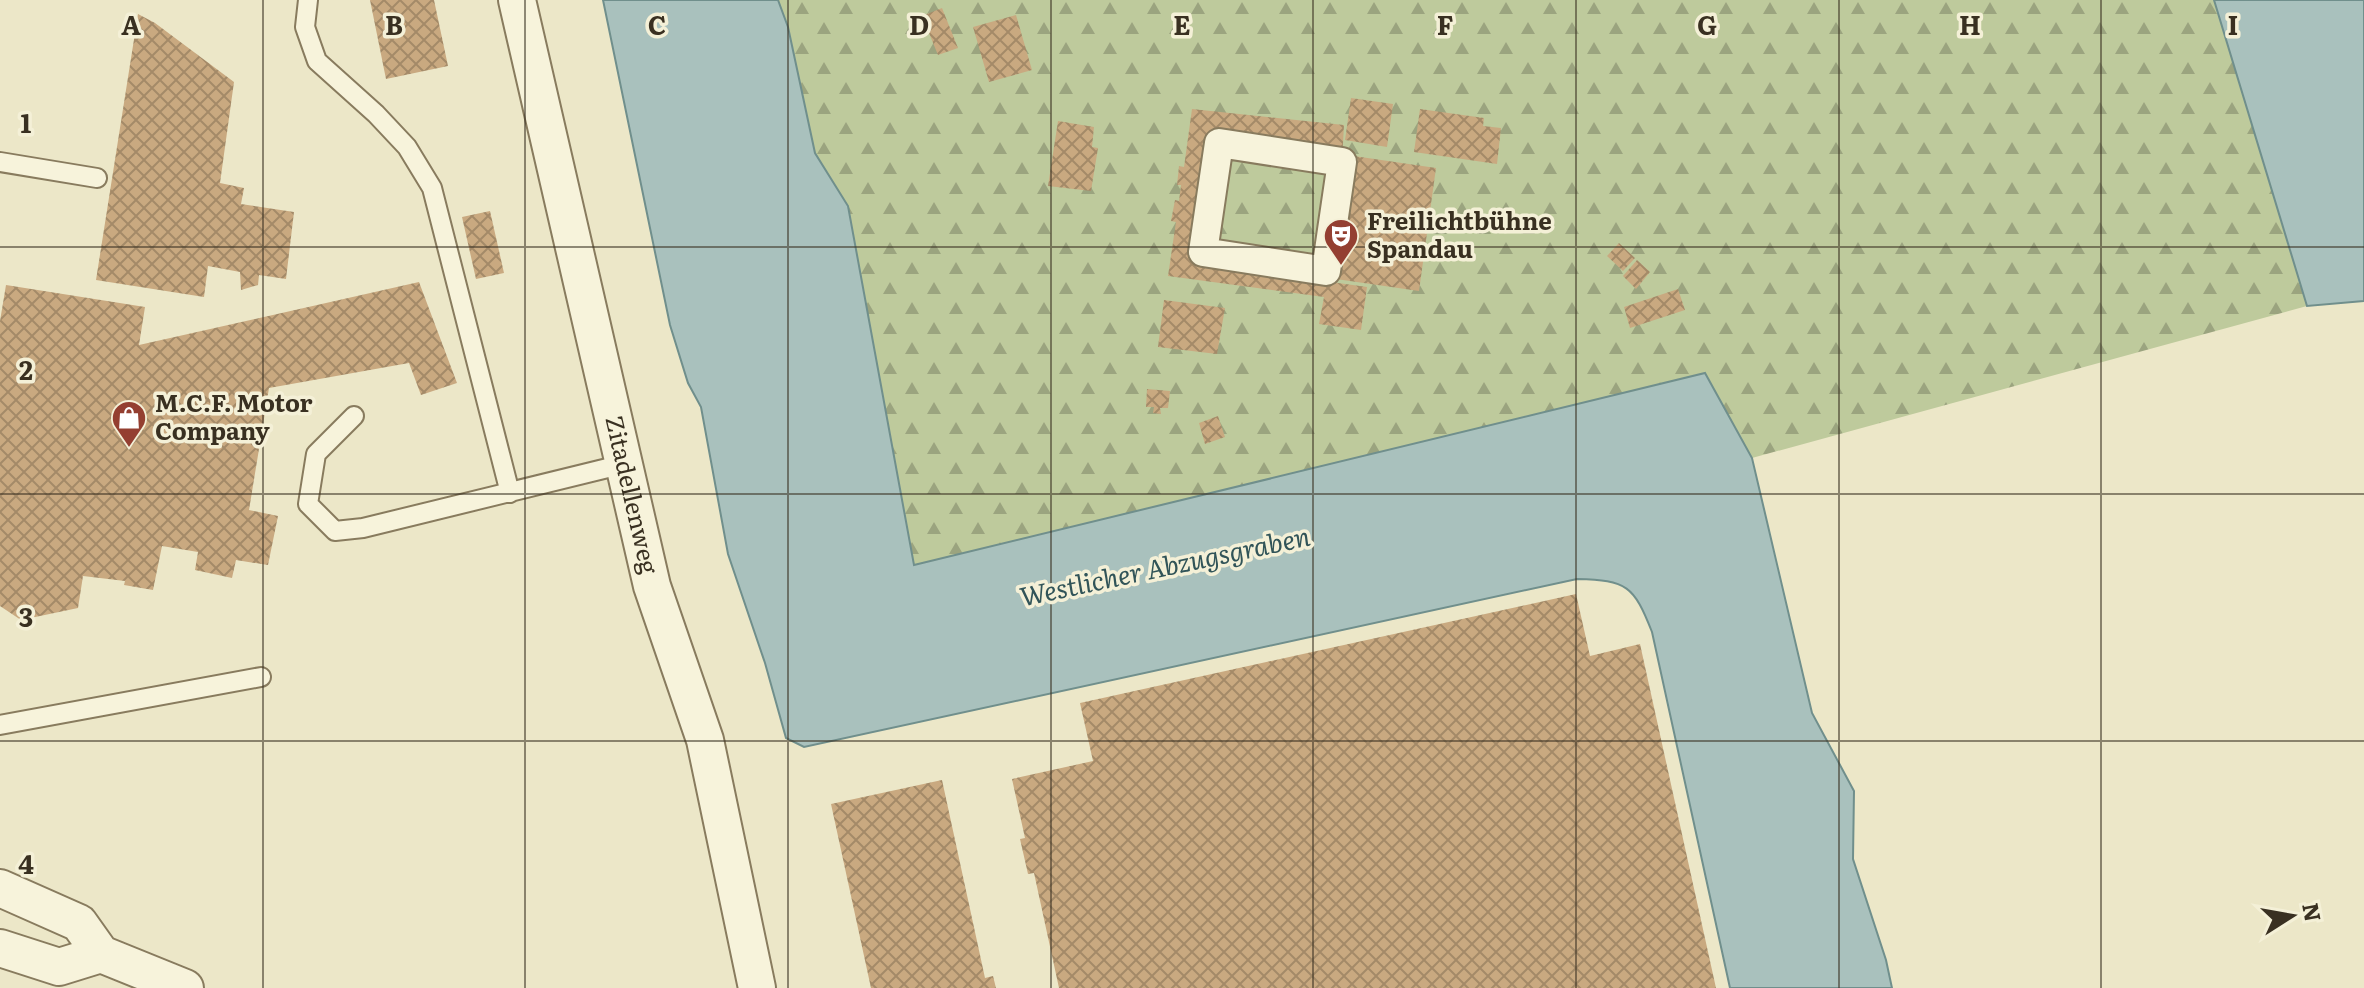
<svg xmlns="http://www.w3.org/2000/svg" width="2364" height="988" viewBox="0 0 2364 988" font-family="Literata,serif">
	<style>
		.forest { fill: url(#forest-firs) }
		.water { fill: #a9c1bd; stroke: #708f8c; stroke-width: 2 }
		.building { fill: url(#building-cross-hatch) }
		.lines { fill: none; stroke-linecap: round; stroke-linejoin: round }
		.service-casing { stroke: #887b5e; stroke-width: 22 }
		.pedestrian-casing { stroke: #887b5e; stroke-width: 32 }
		.minor-casing { stroke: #887b5e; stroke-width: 40 }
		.service { stroke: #f7f3db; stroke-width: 18 }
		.pedestrian { stroke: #f7f3db; stroke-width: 28 }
		.minor { stroke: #f7f3db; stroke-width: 36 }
		.grid { fill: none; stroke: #393021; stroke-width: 2; stroke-opacity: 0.55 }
		.labels { text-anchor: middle; stroke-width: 7; stroke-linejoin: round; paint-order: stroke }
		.poi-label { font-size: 24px; font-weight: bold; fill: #393021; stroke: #f4f0d7; text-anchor: start }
		.street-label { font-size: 24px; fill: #393021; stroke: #f4f0d7 }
		.water-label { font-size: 26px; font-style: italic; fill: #315458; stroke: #f4f0d7 }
		.grid-label { font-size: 26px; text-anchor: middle; font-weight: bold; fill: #393021; stroke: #f4f0d7; stroke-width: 7; stroke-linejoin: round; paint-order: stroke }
	</style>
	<defs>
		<pattern id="forest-firs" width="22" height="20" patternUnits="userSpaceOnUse" patternTransform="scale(2)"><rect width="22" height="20" fill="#beca9c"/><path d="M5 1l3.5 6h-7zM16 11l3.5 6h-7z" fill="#9ba47f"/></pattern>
		<pattern id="building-cross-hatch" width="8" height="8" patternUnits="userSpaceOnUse" patternTransform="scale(2)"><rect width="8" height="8" fill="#c9a980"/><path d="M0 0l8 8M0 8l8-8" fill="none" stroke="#a48a68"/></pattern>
	</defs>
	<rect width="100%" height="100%" fill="#ece7c8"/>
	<path class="forest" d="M778 0H2214L2307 306 1752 458 1705 374 914 566 848 206 815 153 788 27Z"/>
	<path class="water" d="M603 0H778L788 27 815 153 848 206 914 565 1705 373 1752 458 1812 713 1854 791 1853 859 1886 960 1892 988H1730L1652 632C1634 586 1627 580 1577 579L804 747 786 738 765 663 728 554 701 407 688 383 670 325Z
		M2214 0H2364V301L2307 306Z"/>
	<path class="building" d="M370 0H434L448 66 386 79Z
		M942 8 958 48 938 55 922 16Z
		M138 14 155 23 234 82 220 183 244 188 241 204 294 212 286 279 259 275 258 285 241 290 240 272 208 266 204 297 96 280Z
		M1016 15 1032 70 989 82 973 27Z
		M1351 98 1393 104 1387 147 1345 140Z
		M1192 109 1344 125 1342 162 1219 143 1203 252 1324 281 1367 287 1361 330 1319 324 1324 297 1168 276 1176 222 1171 221 1175 200 1179 201 1181 185H1177L1179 166 1184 167Z
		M1420 109 1484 118 1483 126 1501 128 1497 164 1414 152Z
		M1058 121 1094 127 1092 147 1098 148 1091 191 1048 186Z
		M1347 155 1436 168 1419 291 1329 278Z
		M490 211 504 273 476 279 462 217Z
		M1619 243 1635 258 1623 271 1607 256Z
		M1637 260 1650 272 1636 289 1623 276Z
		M419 282 457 383 421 395 409 363 269 388 249 510 278 516 268 565 236 560 232 578 195 570 198 552 162 546 153 590 124 585 125 581 83 576 78 608 21 620 0 606V321L6 285 145 307 139 345Z
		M1678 289 1685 310 1630 328 1624 307Z
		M1164 300 1225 308 1217 354 1158 347Z
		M1147 389 1170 391 1168 408H1160L1161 414 1153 413 1154 407H1146Z
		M1218 416 1225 437 1205 444 1199 423Z
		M1576 594 1590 656 1640 644 1716 988H1059L1034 873 1028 874 1020 839 1025 838 1012 779 1093 761 1080 703Z
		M942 780 985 978 993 976 996 988H871L831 804Z"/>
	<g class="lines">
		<defs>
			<path id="service" d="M308 0 305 27 317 61 376 114 407 147 432 188 510 493
				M0 162 97 178
				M354 416 316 454 308 504 335 531 363 528 624 464
				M0 725 261 677"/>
			<path id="pedestrian" d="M1219 143 1342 162 1326 271 1203 252Z"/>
			<g id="minor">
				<path id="s1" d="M517 0 652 586 705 740 757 988"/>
				<path d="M0 888 79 923 101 954 185 988"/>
				<path d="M0 948 59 967 101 954"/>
			</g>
		</defs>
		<use href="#service" class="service-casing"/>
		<use href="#pedestrian" class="pedestrian-casing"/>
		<use href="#minor" class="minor-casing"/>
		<use href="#service" class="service"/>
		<use href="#pedestrian" class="pedestrian"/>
		<use href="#minor" class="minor"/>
	</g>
	<path class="grid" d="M263 0V988M525 0V988M788 0V988M1051 0V988M1313 0V988M1576 0V988M1839 0V988M2101 0V988M0 247H2364M0 494H2364M0 741H2364"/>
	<defs>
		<symbol id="theatre-pin" viewBox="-11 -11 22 30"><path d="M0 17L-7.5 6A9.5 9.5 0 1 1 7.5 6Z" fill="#943f31" stroke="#f4f0d7"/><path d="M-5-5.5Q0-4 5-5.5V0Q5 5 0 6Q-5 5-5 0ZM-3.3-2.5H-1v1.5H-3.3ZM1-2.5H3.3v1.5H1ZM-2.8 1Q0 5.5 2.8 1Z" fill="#fff"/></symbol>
		<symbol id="shop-pin" viewBox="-11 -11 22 30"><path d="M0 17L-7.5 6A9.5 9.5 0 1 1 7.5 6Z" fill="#943f31" stroke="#f4f0d7"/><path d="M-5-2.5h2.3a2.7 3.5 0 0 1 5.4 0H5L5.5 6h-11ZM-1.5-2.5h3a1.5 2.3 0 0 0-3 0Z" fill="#fff"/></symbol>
	</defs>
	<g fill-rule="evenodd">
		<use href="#theatre-pin" x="1321" y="216" width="40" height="54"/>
		<use href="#shop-pin" x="109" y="398" width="40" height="54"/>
	</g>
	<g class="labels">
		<g class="poi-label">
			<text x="1367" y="230">Freilichtbühne<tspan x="1367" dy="28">Spandau</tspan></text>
			<text x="155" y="412">M.C.F. Motor<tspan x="155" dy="28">Company</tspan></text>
		</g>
		<g class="street-label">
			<text dy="8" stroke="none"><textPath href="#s1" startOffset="508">Zitadellenweg</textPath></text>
		</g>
		<g class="water-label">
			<text transform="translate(1165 567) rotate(-12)" y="9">Westlicher Abzugsgraben</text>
		</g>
	</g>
	<g class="grid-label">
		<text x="131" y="35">A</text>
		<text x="394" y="35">B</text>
		<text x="657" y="35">C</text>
		<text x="919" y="35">D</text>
		<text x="1182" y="35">E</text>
		<text x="1445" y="35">F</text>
		<text x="1707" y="35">G</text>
		<text x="1970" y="35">H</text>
		<text x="2233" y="35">I</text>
		<text x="26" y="133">1</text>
		<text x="26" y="380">2</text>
		<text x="26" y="627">3</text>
		<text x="26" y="874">4</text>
	</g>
	<g transform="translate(2292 916) rotate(79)" stroke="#f4f0d7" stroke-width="6" paint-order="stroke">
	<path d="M0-6L14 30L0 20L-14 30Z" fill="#393021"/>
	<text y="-12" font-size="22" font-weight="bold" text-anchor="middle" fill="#393021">N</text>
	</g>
</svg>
